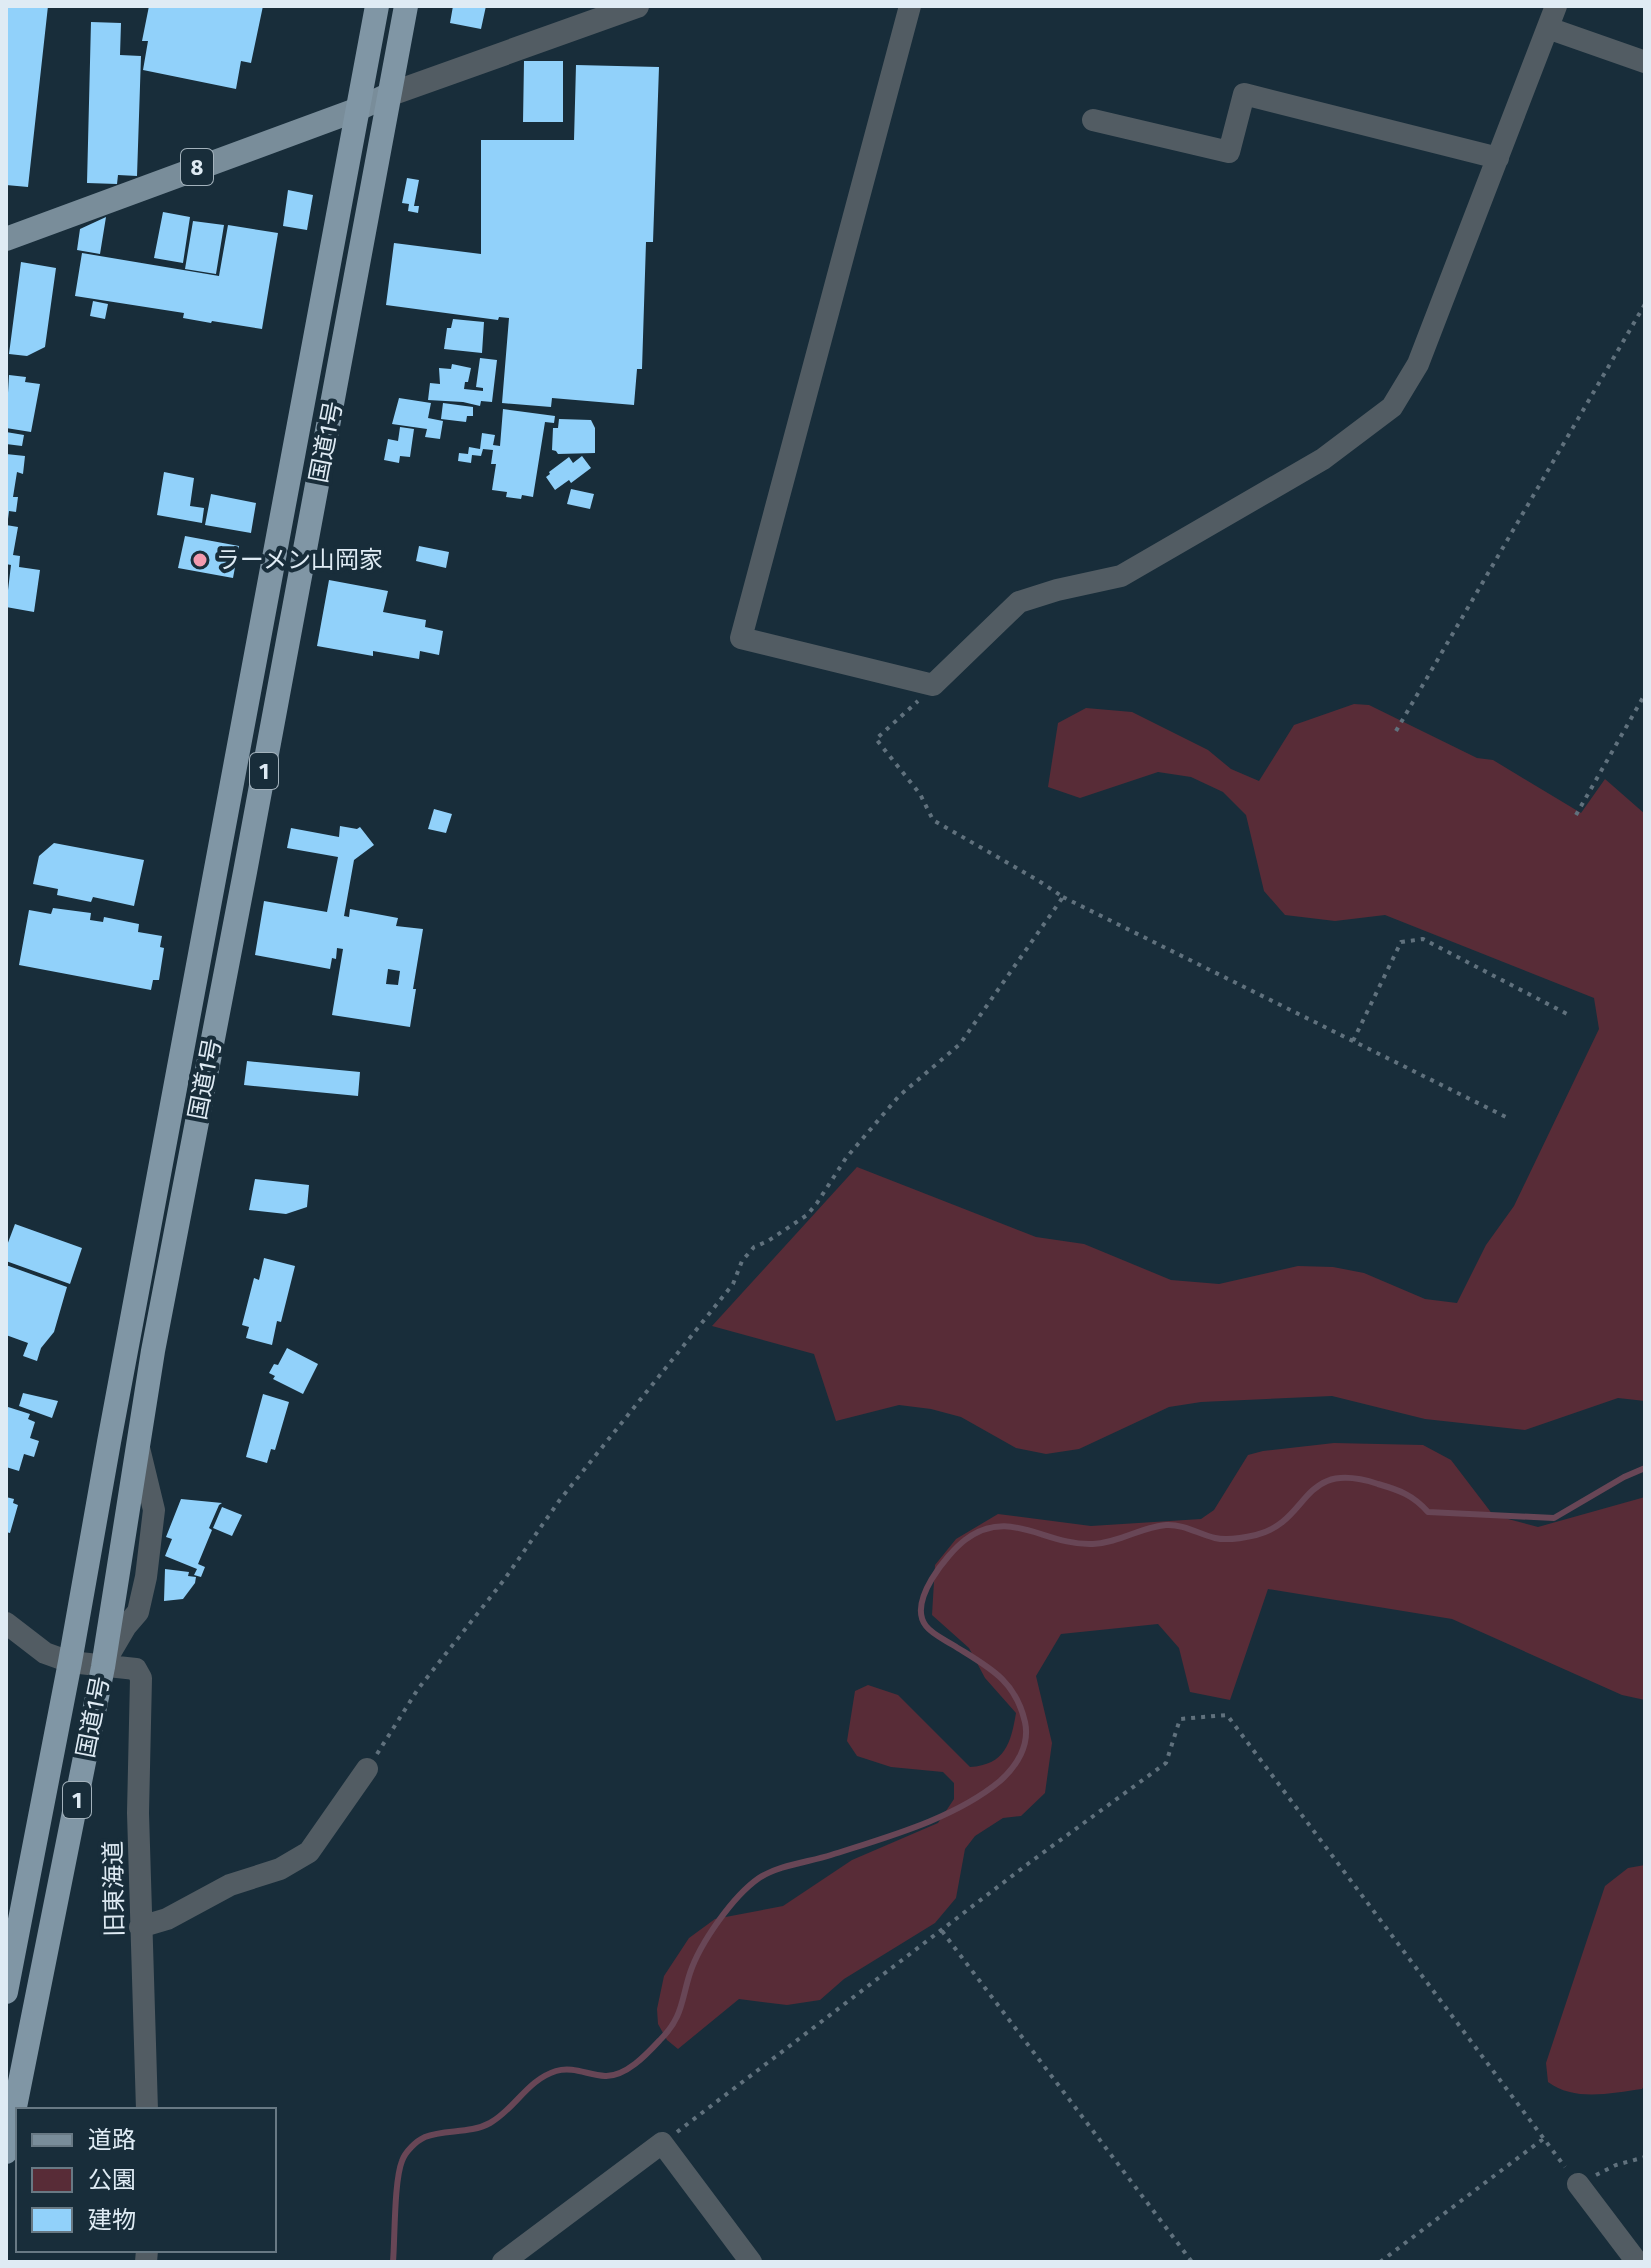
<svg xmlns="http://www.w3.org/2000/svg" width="1651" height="2268" viewBox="0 0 1651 2268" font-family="'Fira Sans','Noto Sans JP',sans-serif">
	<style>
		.green { fill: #582c37 }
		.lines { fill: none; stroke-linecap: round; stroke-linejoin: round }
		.stream { stroke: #684656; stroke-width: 6 }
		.building { fill: #91d1fa; fill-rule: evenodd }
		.path { stroke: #60717d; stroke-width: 4; stroke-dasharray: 4 6; stroke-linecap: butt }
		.minor { stroke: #525c63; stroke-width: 22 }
		.tertiary { stroke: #525c63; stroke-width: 24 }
		.primary { stroke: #798d9a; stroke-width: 24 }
		.trunk { stroke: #8096a5; stroke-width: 24 }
		.poi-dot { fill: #f29aaf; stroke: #182d3a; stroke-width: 3 }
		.labels { text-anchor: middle; stroke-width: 8; stroke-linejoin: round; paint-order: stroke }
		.shield { fill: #182d3a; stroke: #a3b2bc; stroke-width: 2 }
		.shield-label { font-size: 22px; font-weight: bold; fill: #dfebf4 }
		.street-label { font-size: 24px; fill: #dfebf4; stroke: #182d3a }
		.poi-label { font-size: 24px; fill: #dfebf4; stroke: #182d3a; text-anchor: start }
	</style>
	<rect width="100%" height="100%" fill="#182d3a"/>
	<path class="green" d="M1354 704 1369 705 1477 758 1493 760 1581 813 1605 779 1645 814V1401L1618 1398 1525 1430 1425 1419 1332 1396 1201 1402 1169 1407 1079 1449 1046 1454 1016 1448 961 1417 931 1409 899 1405 836 1421 814 1354 712 1326 857 1167 1036 1237 1084 1244 1171 1280 1219 1284 1298 1266 1333 1267 1364 1273 1425 1299 1457 1303 1486 1245 1514 1206 1599 1029 1594 998 1385 915 1335 921 1285 915 1264 891 1246 815 1223 792 1191 777 1158 772 1080 798 1048 787 1058 723 1086 708 1132 712 1208 750 1231 769 1259 781 1294 725Z
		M1334 1443 1423 1445 1451 1460 1493 1515 1538 1527 1645 1497V1700L1622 1695 1452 1619 1268 1589 1230 1700 1190 1692 1179 1648 1158 1624 1061 1634 1036 1676 1052 1743 1045 1793 1021 1816 1003 1818 975 1836 965 1849 956 1898 935 1923 844 1979 820 2000 787 2005 739 1999 678 2049 667 2040 658 2024 657 2009 664 1976 689 1938 715 1919 783 1906 852 1860 938 1823 954 1799V1783L943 1772 891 1767 857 1756 847 1741 855 1691 868 1685 898 1695 970 1767C1005 1765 1011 1743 1016 1713L985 1678 969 1648 932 1615 935 1565 956 1539 998 1514 1091 1526 1201 1519 1214 1510 1248 1455 1263 1451Z
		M1645 1865V2084L1642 2089C1611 2093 1575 2102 1548 2082L1546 2063 1605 1886 1628 1868Z"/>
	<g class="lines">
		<path class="stream" d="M393 2262C395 2237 394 2181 402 2161 405 2152 416 2141 425 2137 445 2129 470 2134 490 2123 515 2109 527 2080 556 2071 573 2066 588 2075 605 2076 626 2077 647 2054 660 2040 683 2017 681 2001 690 1973 700 1943 733 1896 759 1878 779 1865 809 1862 831 1855 887 1837 954 1819 1000 1781 1017 1766 1030 1745 1025 1722 1015 1679 988 1667 953 1645 945 1640 932 1634 926 1626 907 1602 947 1554 965 1540 1010 1506 1044 1546 1093 1544 1119 1543 1141 1527 1166 1525 1184 1524 1198 1534 1215 1538 1228 1541 1243 1538 1256 1535 1312 1521 1299 1458 1378 1484 1399 1490 1413 1495 1428 1512L1554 1518 1624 1477 1645 1468"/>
	</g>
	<path class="building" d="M6 6H48L28 187 6 185Z
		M149 6H263L251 63 241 61 236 89 143 70 148 41H142Z
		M453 6H486L481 29 450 23Z
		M91 22 121 23 120 55 141 56 137 176 118 175 117 184 87 183Z
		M524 61H563V122H523Z
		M576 65 659 67 653 242H646L642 369H637L634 405 552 398 551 407 502 403 509 318 499 317 498 320 386 305 394 243 481 254V140H574Z
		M407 178 419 180 414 206H419L418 213 408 211 409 204 402 203Z
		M288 190 313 195 307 230 283 226Z
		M163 212 190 217 183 263 154 258Z
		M106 217 100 254 77 250 80 229Z
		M193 221 224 225 216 274 185 269Z
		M228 225 278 233 262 329 212 321 211 323 183 318 184 313 75 296 82 253 219 276Z
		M21 262 56 268 45 347 27 356 9 354Z
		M93 301 108 304 105 319 90 316Z
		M453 319 484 322 482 353 444 349 447 328H451Z
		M480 358 497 360 492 402 481 401 480 406 463 402 428 400 430 383 440 384 439 368 451 369 452 364 471 368 468 382H465L464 389 483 391V388L476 387Z
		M9 375 26 377 25 382 40 384 31 432 6 428Z
		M399 398 431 403 428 418 443 421 440 439 425 437 427 429 392 424Z
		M443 403 473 407V416H467L466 422 441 419Z
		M503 409 555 416 554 423 545 422 533 497 522 495 521 499 506 497 507 492 492 490 496 464H491L493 450 483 449 481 456 472 455 471 463 458 461 459 453 468 454 469 447 480 449 482 433 495 435 493 445 500 446Z
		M559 419 591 420 595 428V453L558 454 556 451 552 450 553 428H558Z
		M400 427 414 429 410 457 400 456 399 463 384 460 388 439 398 441Z
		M6 432 24 435 22 446 6 444Z
		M6 454 25 456 23 474 17 472 13 497H18L16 512 9 511 8 519Z
		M582 456 591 468 571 483 569 480 555 490 546 477 550 474 549 472 569 457 573 463Z
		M164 472 194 478 190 506 204 508 202 523 157 515Z
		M571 489 594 494 590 509 567 504Z
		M211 494 256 503 251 533 205 525Z
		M6 525 18 527 13 555 20 556 19 567 40 570 34 612 6 607 11 565 6 564Z
		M185 536 239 546 233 578 178 568Z
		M419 546 449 552 446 568 416 561Z
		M329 580 388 591 383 612 426 620 425 627 443 631 439 655 420 651 419 659 373 651V656L317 646Z
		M434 809 452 814 446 833 428 829Z
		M340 826 357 829 360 827 374 845 354 860 344 916 349 917 350 909 398 918 396 926 423 929 413 989H416L410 1027 332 1015 343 949 337 948 336 959 332 958 330 969 255 955 264 901 327 912 338 857 287 848 291 828 339 837ZM388 969 400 971 398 985 386 984Z
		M54 843 144 860 134 906 93 897 91 902 57 895 58 889 33 884 39 856Z
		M53 908 91 913 90 920 103 922 104 917 139 924 138 932 162 936 160 947 164 948 159 980H153L151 990 19 965 29 910 51 914Z
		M247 1061 360 1072 358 1096 244 1085Z
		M255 1179 309 1185 307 1207 286 1214 249 1210Z
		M15 1224 82 1248 70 1284 6 1261V1248Z
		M264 1258 295 1266 281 1322 277 1321 272 1345 246 1338 249 1327 242 1325 254 1278 259 1280Z
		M6 1265 67 1287 54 1332 41 1348 37 1361 23 1356 28 1343 6 1335Z
		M287 1348 318 1364 303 1394 273 1379 275 1376 269 1373 274 1364 278 1365Z
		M23 1393 58 1401 52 1418 19 1406Z
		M263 1394 289 1402 275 1450 271 1449 267 1463 246 1457Z
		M8 1407 30 1414 28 1419 35 1422 30 1438 39 1441 34 1457 24 1454 19 1471 6 1467Z
		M6 1497 14 1499 13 1503 18 1505 10 1533 6 1532Z
		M181 1499 222 1503 219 1505 209 1528 212 1530 198 1564 205 1567 201 1577 194 1575 197 1569 165 1556 172 1539 166 1537Z
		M222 1507 242 1515 232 1536 213 1528Z
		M165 1569 189 1572 188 1576 196 1577 195 1583 183 1599 164 1601Z"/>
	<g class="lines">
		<path class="path" d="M1396 731 1645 304
			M1576 815 1645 694
			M1063 897 1510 1119
			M1353 1041 1401 942 1423 939 1569 1015
			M377 1754 418 1689 504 1580 559 1501 733 1284 742 1261 754 1247 768 1241 807 1215 817 1203 846 1158 899 1096 960 1044 1063 897 1039 881 933 820 920 794 876 739 918 701
			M942 1931 1192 2262
			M677 2132 1029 1863 1166 1763 1180 1719 1227 1715 1565 2167
			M1596 2175 1616 2165 1645 2157
			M1380 2262 1543 2139"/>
		<path class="minor" d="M910 6 741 638 933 685 1019 602 1057 590 1121 576 1323 459 1392 407 1418 364 1556 6
			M1548 28 1645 62
			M1093 120 1229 152 1244 94 1498 158
			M6 1623 45 1653 70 1662 136 1669 141 1678 138 1813 147 2110
			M106 1660 126 1626 138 1612 146 1577 154 1510 139 1448
			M140 1927 167 1919 230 1885 280 1869 309 1852 367 1769
			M1578 2184 1637 2262
			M146 2262 147 2250
			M503 2262 662 2143 751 2262"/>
		<path class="tertiary" d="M388 95 637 6"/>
		<path class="primary" d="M6 239 356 110 388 95"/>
		<path class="trunk" d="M6 1992 70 1662 109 1442 377 6
			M6 2152 103 1667 153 1351 245 872 406 6"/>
	</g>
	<circle class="poi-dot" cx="200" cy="560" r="8"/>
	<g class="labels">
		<g class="shield">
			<rect x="181" y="149" width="32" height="36" rx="6"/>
			<rect x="250" y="753" width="28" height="36" rx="6"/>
			<rect x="63" y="1782" width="28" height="36" rx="6"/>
		</g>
		<g class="shield-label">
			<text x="197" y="175">8</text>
			<text x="264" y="779">1</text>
			<text x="77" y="1808">1</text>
		</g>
		<g class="street-label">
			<text transform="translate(326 442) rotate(-79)" y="8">国道1号</text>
			<text transform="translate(205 1079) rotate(-79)" y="8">国道1号</text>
			<text transform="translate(93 1717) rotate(-79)" y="8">国道1号</text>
			<text transform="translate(114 1889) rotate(-91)" y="8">旧東海道</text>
		</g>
		<g class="poi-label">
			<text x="216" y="568">ラーメン山岡家</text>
		</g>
	</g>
	<rect width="1651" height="2268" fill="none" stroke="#dfebf4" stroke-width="16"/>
	<rect x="16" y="2108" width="260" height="144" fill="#182d3a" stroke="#687984" stroke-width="2"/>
	<rect x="32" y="2134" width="40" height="12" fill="#798d9a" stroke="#687984" stroke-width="2"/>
	<text x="88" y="2148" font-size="24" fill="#dfebf4">道路</text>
	<rect x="32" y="2168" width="40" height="24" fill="#582c37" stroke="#687984" stroke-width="2"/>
	<text x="88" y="2188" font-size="24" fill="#dfebf4">公園</text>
	<rect x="32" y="2208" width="40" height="24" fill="#91d1fa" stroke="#687984" stroke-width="2"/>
	<text x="88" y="2228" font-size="24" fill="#dfebf4">建物</text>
</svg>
